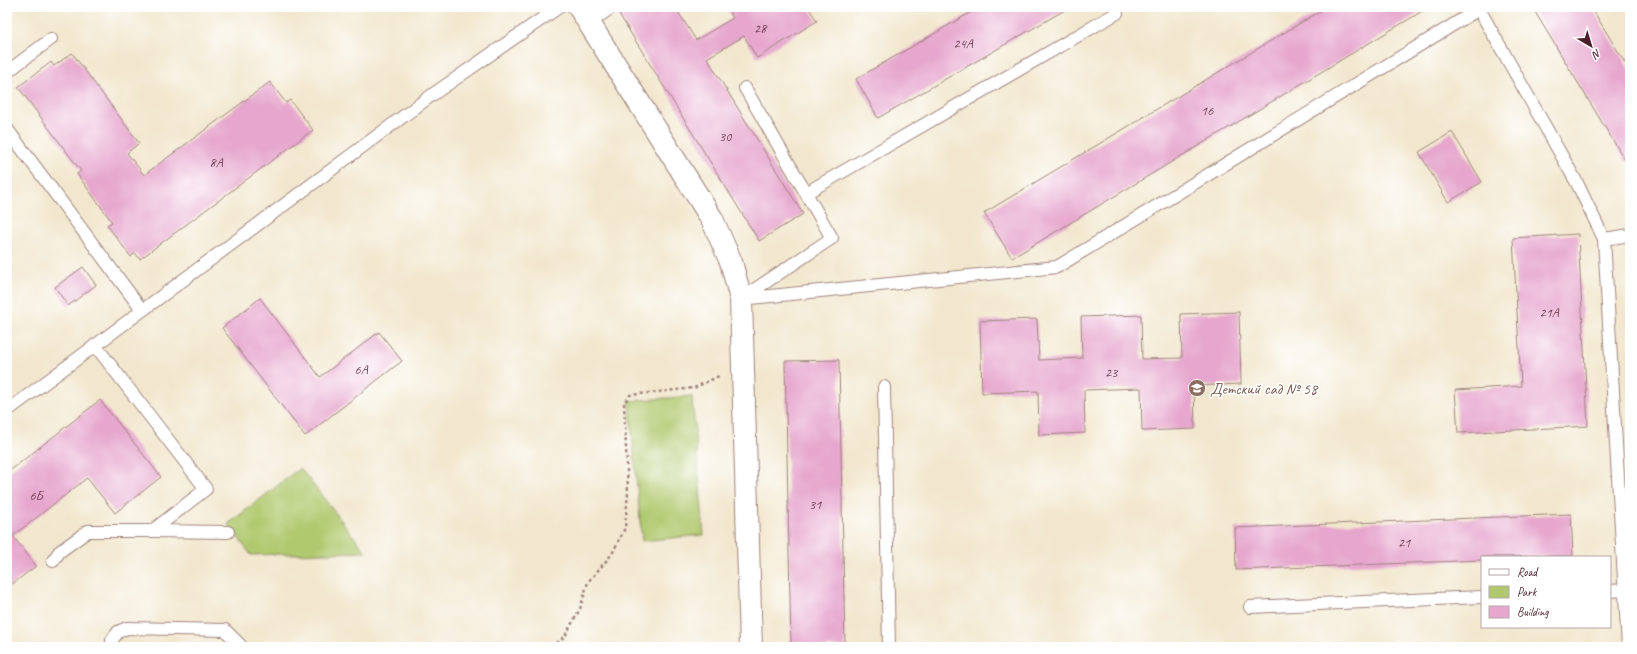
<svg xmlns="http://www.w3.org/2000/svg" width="1637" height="654" viewBox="0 0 1637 654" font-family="Caveat,sans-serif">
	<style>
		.green { fill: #b0c96e; stroke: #7d744c }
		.building { fill: #e6a6cd }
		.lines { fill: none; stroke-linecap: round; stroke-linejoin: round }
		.lane-casing { stroke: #9e837c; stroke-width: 14 }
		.street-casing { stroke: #9e837c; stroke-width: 24 }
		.path { stroke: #9e837c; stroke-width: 2.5; stroke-dasharray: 3 3; stroke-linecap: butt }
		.lane { stroke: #fff; stroke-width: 12 }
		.street { stroke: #fff; stroke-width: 22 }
		.labels { text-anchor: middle; stroke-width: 3; stroke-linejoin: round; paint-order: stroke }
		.number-label { font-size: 14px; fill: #714154 }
		.education-label { font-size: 16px; fill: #785e54; stroke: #fff; text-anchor: start }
	</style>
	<rect width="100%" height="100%" fill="#fff"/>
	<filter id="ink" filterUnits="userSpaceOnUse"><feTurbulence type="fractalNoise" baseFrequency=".025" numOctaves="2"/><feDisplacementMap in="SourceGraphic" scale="8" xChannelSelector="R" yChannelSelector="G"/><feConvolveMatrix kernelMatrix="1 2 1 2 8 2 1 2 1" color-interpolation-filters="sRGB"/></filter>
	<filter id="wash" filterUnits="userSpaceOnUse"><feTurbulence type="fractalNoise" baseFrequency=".012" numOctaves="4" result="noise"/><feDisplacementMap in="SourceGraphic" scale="16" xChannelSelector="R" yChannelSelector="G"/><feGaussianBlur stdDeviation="0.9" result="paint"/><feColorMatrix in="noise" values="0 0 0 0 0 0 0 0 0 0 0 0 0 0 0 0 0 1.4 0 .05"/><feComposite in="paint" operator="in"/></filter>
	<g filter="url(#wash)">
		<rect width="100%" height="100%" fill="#f2e7ce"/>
		<path class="green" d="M692 396 704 535 642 541 629 401Z
			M300 468 366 552 251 555 228 524Z"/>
		<g id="blocks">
			<path class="building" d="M629 7H675L696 40 733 18 726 7H808L817 21 757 58 744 36 707 58 803 214 759 241 619 14Z
				M980 7H1070L878 118 856 79Z
				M1327 7H1429L1012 258 984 213Z
				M1532 7H1591L1630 71V160L1626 162Z
				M72 53 139 143 127 153 144 175 270 82 286 103 290 100 313 130 140 259 135 253 131 257 107 225 112 222 77 174 81 171 18 87 51 62 54 66Z
				M1452 132 1482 182 1448 202 1419 152Z
				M1578 234 1588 426 1458 433 1455 390 1521 386 1513 238Z
				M83 267 96 285 68 306 55 287Z
				M260 298 320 377 379 332 402 361 305 436 222 328Z
				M1239 312 1241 384 1194 386 1195 429 1142 431 1141 388 1084 390 1085 433 1039 435 1038 391 982 393 980 321 1037 319 1039 360 1082 358 1081 317 1141 315 1142 359 1182 358 1181 314Z
				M839 360 845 647H791L785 361Z
				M100 400 161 477 115 513 87 478 13 536 36 566 7 588V473Z
				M1571 514 1573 556 1482 557V560L1236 570 1235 528Z"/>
		</g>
	</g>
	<g filter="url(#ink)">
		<use href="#blocks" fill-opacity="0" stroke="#9e837c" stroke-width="1"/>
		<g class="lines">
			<defs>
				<path id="lane" d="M589 23 612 7
					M7 72 51 39
					M7 129 142 310
					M806 193 1117 13
					M1604 239 1628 647
					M742 298 832 238 745 88
					M741 299 1057 267 1479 9 1577 183 1604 239 1630 235
					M884 387 889 647
					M7 411 432 95 559 7
					M152 531 228 532
					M53 561 59 552 88 531H152L206 489 95 345
					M1610 591 1624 590
					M1250 607 1482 597
					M112 647V640L118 632 127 628 225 630 242 647"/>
				<path id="street" d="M579 7 712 219 731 262 741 299 751 647"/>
			</defs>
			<use href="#lane" class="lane-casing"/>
			<use href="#street" class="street-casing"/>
			<path class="path" d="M552 647 565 636 580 609 588 582 612 554 625 528 628 492 624 403 630 395 694 388 719 376"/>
			<use href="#lane" class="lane"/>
			<use href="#street" class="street"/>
		</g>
	</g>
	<defs>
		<symbol id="school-disc" viewBox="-11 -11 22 22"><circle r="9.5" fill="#8d6e63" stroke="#fff"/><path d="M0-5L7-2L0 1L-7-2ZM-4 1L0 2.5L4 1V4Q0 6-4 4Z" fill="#fff"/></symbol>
	</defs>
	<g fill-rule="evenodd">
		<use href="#school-disc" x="1187" y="378" width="20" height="20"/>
	</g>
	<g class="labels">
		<g class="number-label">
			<text x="760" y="33">28</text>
			<text x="963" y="48">24А</text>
			<text x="1207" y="115">16</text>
			<text x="725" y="141">30</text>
			<text x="216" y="167">8А</text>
			<text x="1549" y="317">21А</text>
			<text x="361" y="374">6А</text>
			<text x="1111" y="377">23</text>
			<text x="36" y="500">6Б</text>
			<text x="815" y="509">31</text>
			<text x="1404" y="547">21</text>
		</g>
		<g class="education-label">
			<text x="1210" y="394">Детский сад № 58</text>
		</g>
	</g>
	<rect width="1637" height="654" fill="none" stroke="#fff" stroke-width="24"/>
	<rect x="1481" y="556" width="130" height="72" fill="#ffffff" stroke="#b7a5aa"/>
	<rect x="1489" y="569" width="20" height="6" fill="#ffffff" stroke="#b7a5aa"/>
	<text x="1517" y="576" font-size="12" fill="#4a1f2b">Road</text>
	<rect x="1489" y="586" width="20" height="12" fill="#b0c96e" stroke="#b7a5aa"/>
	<text x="1517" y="596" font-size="12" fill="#4a1f2b">Park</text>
	<rect x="1489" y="606" width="20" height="12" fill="#e6a6cd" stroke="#b7a5aa"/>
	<text x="1517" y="616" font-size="12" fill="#4a1f2b">Building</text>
	<g transform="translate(1591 46) rotate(142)" stroke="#ffffff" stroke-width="3" paint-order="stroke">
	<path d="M0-3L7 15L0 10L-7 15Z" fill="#4a1f2b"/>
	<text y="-6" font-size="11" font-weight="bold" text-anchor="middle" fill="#4a1f2b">N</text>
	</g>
</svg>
